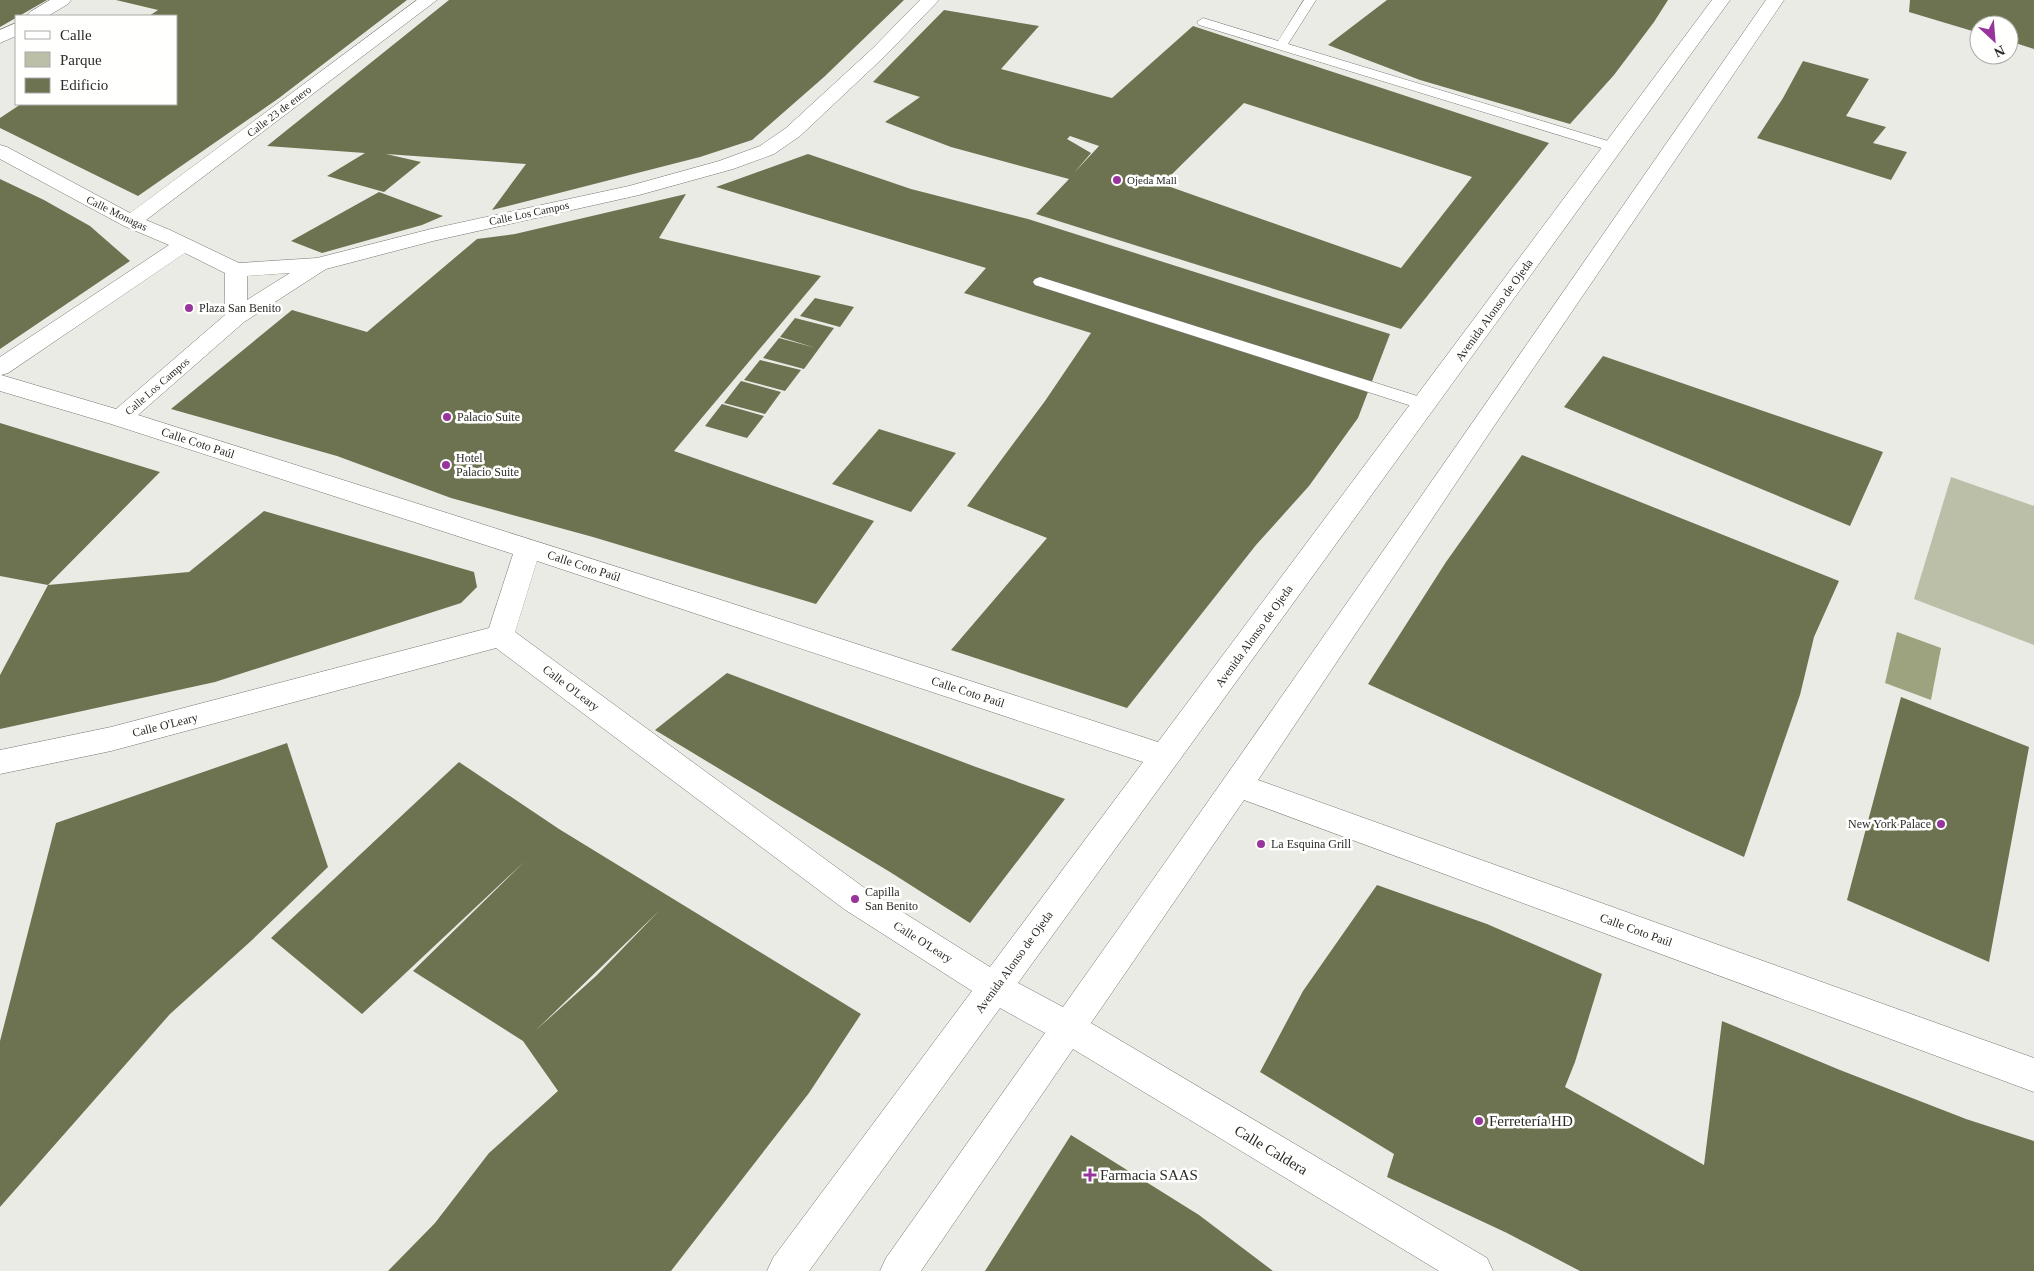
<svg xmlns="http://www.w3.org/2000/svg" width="2034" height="1271" viewBox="0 0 2034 1271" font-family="Georgia,serif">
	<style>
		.green { fill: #bbbfa8 }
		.water { fill: #9ca37e }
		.building { fill: #6d7350; fill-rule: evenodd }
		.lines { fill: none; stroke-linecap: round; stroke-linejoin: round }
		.service-casing { stroke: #757671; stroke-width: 1 }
		.minor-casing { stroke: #757671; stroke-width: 1 }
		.service { fill: #fff; fill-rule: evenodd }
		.minor { fill: #fff; fill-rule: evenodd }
		.poi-dot { fill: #97359c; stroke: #fffffe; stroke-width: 2 }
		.labels { text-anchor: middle; stroke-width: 5; stroke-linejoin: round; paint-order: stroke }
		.far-street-label { font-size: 11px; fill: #2a2a28; stroke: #fffffe }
		.far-poi-label { font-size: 11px; fill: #2a2a28; stroke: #fffffe; text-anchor: start }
		.poi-label { font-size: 12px; fill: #2a2a28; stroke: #fffffe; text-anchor: start }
		.street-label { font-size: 12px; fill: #2a2a28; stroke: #fffffe }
		.near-poi-label { font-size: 15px; fill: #2a2a28; stroke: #fffffe; text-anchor: start }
		.near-street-label { font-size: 15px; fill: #2a2a28; stroke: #fffffe }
	</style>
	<rect width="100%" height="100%" fill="#eaebe5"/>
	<path class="green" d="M1951 477 2034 506V645L1914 599Z"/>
	<path class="water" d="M1897 632 1941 648 1931 700 1885 683Z"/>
	<path class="building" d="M0 0H47L0 27Z
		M116 0H407L279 98 138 196 0 128V118L21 104H176V16H149L158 10Z
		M449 0H904L824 77 752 140 700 157 492 210 526 164 386 154 421 162 384 192 327 176 365 153 267 146Z
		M1387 0H1668L1654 22 1614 75 1570 124 1420 80 1328 45Z
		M1910 0H2034V49L2009 41V25H1979V33L1909 12Z
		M944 10 1039 26 1001 69 1112 98 1193 26 1549 143 1401 329 1036 214 1069 179 951 147 885 122 920 97 873 82ZM1244 103 1472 177 1401 268 1162 184ZM1070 136 1099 146 1074 173 1091 153 1067 139Z
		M1803 61 1869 79 1846 116 1886 127 1873 143 1907 152 1891 180 1757 138 1783 98Z
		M808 154 911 189 1028 219 1390 334 1358 418 1309 486 1256 545 1127 708 951 650 1047 538 967 506 1045 401 1091 333 964 293 986 268 716 187Z
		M0 179 44 200 90 226 130 261 0 349Z
		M379 192 443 216 422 225 322 253 291 241Z
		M686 194 659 238 821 276 674 451 874 521 816 604 593 537 451 498 337 456 171 409 292 310 367 332 477 239 515 234Z
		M815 298 854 307 840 327 800 316Z
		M795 318 834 328 804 369 763 358 779 338 816 348 780 337Z
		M1603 356 1883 452 1850 526 1564 407Z
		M760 360 801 370 785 391 744 380Z
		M741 381 781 392 765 414 724 403Z
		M722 404 764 416 747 438 705 426Z
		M0 423 160 472 48 585 189 572 264 511 474 572 477 587 461 603 215 682 0 729V675L48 585 0 576Z
		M879 429 956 453 911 512 832 484Z
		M1522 455 1839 581 1814 637 1800 695 1744 857 1368 684 1446 562Z
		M727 673 976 767 1065 799 970 923 890 872 655 730Z
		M1901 697 2029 747 1989 962 1847 900Z
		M287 743 328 867 251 941 170 1014 0 1207V1041L56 823Z
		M459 762 559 829 861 1014 809 1093 671 1271H388L435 1223 489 1153 558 1091 523 1041 413 971 525 861 362 1014 271 938ZM659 911 596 976 535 1031Z
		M1377 885 1487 924 1602 974 1575 1062 1565 1087 1704 1165 1722 1021 1840 1070 1966 1119 2034 1141V1271H1580L1507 1233 1387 1177 1394 1154 1260 1072 1303 991Z
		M1071 1135 1199 1215 1273 1271H985Z"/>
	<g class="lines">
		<defs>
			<path id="service" d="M1304 0H1316L1288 44 1618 144 1620 147 1618 150H1608L1199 25 1197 22 1203 18 1278 41Z
				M1040 277 1430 400 1432 404 1430 408 1424 409 1418 408 1035 285 1033 282 1035 279Z"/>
			<path id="minor" d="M50 0H71L68 4 48 16H27L30 12Z
				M417 0H437L146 220 170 230 239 263 317 258 431 229 629 186 719 161 760 146 786 128 873 48 920 0H939L885 56 800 136 774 154 733 169 639 195 433 241 326 269 244 322 138 415 718 599 1158 742 1712 0H1730L1018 983 1063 1007C1300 673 1532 336 1766 0H1784L1492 429 1258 780 2034 1058V1092L1244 800 1091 1023 1487 1258 1493 1271H1439L1073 1049 921 1271H880L886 1258 1045 1033 1000 1008 809 1271H767L773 1258 972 991 844 909 496 648 111 751 0 774V750L111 727 489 628 513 554 111 424 0 391V357L169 245 124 226 0 159V145L7 147 130 213ZM185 253 225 273V315L116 409 1 375 8 373ZM290 273 247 300V276ZM537 561 1143 762 990 967 866 889 515 632Z
				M16 23V36L0 43V30Z"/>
		</defs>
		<use href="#service" class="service-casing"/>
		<use href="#minor" class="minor-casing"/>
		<use href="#service" class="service"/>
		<use href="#minor" class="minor"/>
	</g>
	<g class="poi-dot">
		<circle cx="1117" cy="180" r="5"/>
		<circle cx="189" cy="308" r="5"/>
		<circle cx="447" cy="417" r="5"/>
		<circle cx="446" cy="465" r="5"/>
		<circle cx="1941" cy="824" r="5"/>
		<circle cx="1261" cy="844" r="5"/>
		<circle cx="855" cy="899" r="5"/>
		<circle cx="1479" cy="1121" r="5"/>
		<path d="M1087.5 1167.5h5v5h5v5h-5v5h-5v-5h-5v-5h5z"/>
	</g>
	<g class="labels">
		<g class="far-street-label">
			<text transform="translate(279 111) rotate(-37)" y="4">Calle 23 de enero</text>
			<text transform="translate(117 213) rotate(26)" y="4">Calle Monagas</text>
			<text transform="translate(529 213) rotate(-12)" y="4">Calle Los Campos</text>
			<text transform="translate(157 386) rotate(-41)" y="4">Calle Los Campos</text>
		</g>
		<g class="far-poi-label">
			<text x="1127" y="184">Ojeda Mall</text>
		</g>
		<g class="poi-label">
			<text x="199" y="312">Plaza San Benito</text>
			<text x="457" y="421">Palacio Suite</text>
			<text x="456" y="462">Hotel<tspan x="456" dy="14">Palacio Suite</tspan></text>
			<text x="1931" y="828" text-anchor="end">New York Palace</text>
			<text x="1271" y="848">La Esquina Grill</text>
			<text x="865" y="896">Capilla<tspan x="865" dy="14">San Benito</tspan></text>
		</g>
		<g class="street-label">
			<text transform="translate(1494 310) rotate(-54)" y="4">Avenida Alonso de Ojeda</text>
			<text transform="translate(198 443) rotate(18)" y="4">Calle Coto Paúl</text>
			<text transform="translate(584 566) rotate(18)" y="4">Calle Coto Paúl</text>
			<text transform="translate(1254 636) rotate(-54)" y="4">Avenida Alonso de Ojeda</text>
			<text transform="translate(571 688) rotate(37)" y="4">Calle O'Leary</text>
			<text transform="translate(968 692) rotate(18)" y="4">Calle Coto Paúl</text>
			<text transform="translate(165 725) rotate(-14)" y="4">Calle O'Leary</text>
			<text transform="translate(1636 930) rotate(20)" y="4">Calle Coto Paúl</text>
			<text transform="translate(923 942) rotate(32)" y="4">Calle O'Leary</text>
			<text transform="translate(1014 962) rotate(-54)" y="4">Avenida Alonso de Ojeda</text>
		</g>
		<g class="near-poi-label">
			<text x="1489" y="1126">Ferretería HD</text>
			<text x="1100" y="1180">Farmacia SAAS</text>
		</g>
		<g class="near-street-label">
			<text transform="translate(1271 1150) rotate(31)" y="5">Calle Caldera</text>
		</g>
	</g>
	<rect x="15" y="15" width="162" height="90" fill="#fffffe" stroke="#aaaaa8"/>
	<rect x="25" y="31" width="25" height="8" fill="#ffffff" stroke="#aaaaa8"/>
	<text x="60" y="40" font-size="15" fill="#2a2a28">Calle</text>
	<rect x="25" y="52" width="25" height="15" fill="#bbbfa8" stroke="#aaaaa8"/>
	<text x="60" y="65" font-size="15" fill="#2a2a28">Parque</text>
	<rect x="25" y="78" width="25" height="15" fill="#6d7350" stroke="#aaaaa8"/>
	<text x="60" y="90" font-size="15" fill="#2a2a28">Edificio</text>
	<g transform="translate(1994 40) rotate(154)"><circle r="24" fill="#fffffe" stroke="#aaaaa8"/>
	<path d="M0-4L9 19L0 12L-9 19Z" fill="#97359c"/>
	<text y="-8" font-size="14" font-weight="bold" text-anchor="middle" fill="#2a2a28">N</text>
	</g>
</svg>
